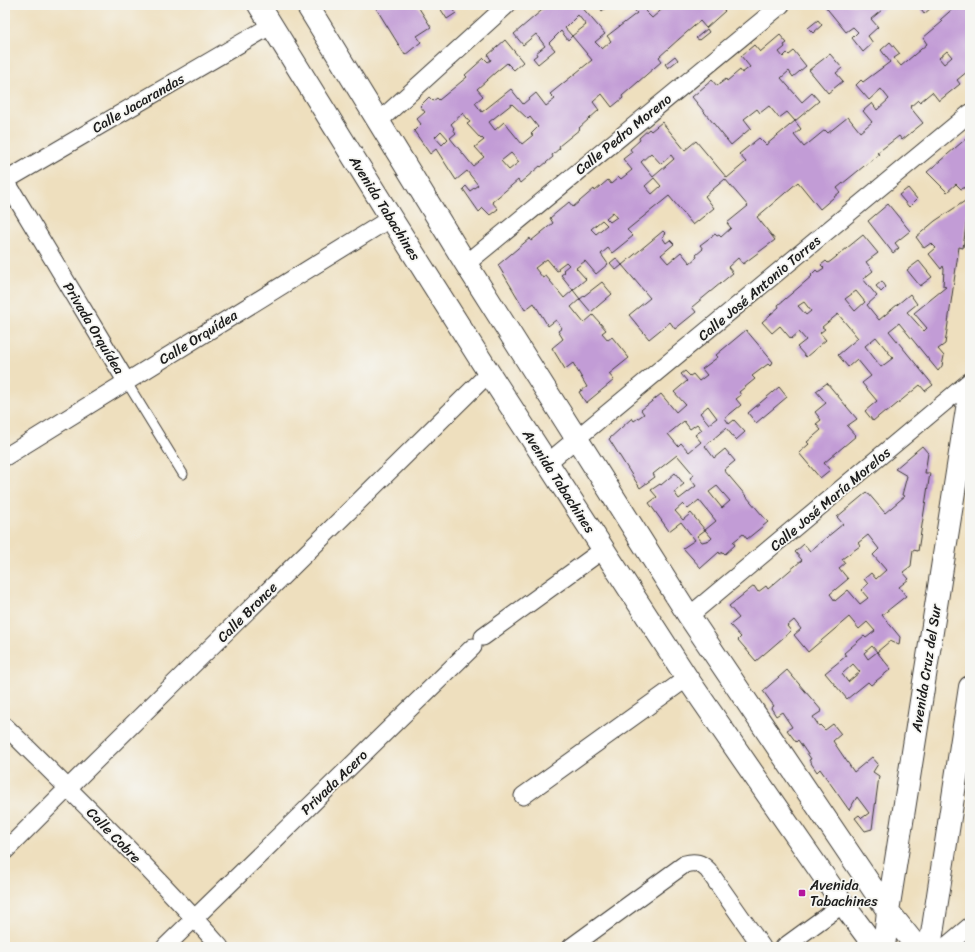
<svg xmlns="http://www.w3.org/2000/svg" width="975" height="952" viewBox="0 0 975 952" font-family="Sriracha,sans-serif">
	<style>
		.building { fill: #c29cd6; fill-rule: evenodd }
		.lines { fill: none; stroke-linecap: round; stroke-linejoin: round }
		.lane-casing { stroke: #3c3934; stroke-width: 11 }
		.street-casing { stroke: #3c3934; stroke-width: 19 }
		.secondary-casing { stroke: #3c3934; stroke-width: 24 }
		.lane { stroke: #fff; stroke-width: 9 }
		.street { stroke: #fff; stroke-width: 17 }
		.secondary { stroke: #fff; stroke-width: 22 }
		.poi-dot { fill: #b5179e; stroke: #f6f6f2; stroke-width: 1.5 }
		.labels { text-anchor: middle; stroke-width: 3.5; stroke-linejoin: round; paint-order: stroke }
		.street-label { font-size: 14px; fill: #1c1c1c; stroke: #f6f6f2 }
		.poi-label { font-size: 14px; fill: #1c1c1c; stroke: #f6f6f2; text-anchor: start }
	</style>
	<rect width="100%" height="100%" fill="#f6f6f2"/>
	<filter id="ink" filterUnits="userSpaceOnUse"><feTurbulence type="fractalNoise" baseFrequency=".025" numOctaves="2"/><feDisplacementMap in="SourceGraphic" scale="8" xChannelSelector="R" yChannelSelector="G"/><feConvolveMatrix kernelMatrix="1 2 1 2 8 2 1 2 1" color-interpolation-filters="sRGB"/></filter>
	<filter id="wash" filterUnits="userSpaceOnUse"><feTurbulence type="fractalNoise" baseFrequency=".012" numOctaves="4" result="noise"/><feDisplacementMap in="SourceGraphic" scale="16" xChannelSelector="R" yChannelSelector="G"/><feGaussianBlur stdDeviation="0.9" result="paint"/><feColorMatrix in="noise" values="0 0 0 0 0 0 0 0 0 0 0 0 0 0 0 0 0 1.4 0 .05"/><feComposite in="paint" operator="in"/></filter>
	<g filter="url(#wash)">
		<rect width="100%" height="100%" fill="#eedfbe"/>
		<g id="blocks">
			<path class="building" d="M374 5H417L431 27 417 36 421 42 405 55Z
				M438 5H450L456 13 447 19Z
				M548 5H580L605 34 595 42 602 49 611 41 607 36 637 13 630 5H651L652 6 645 11 652 18 667 5H720L725 11 706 28 700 21 679 39 659 57 662 61 622 96 623 98 612 107 602 94 593 102 599 110 579 128 580 129 559 146 560 148 552 155 553 157 541 167 540 166 520 183 518 180 492 202 498 209 490 215 483 208 479 212 463 189 466 186 470 191 478 185 467 171 456 180 436 149 430 154 414 131 421 124 417 119 425 112 420 106 429 97 433 101 437 98 439 100 467 77 465 75 484 58 488 62 491 60 488 55 505 40 523 62 514 70 507 63 496 72 477 89 483 96 475 103 482 112 511 89 523 104 536 93 546 106 555 99 550 94 592 60 572 36 586 25 578 15 565 28 572 36 568 40 561 31 549 43 555 50 538 64 533 58 537 55 536 53 545 46 536 34 523 45 514 34ZM512 104 528 119 530 117 538 127 531 134 533 135 522 144 504 122 495 130 489 122ZM463 113 470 122 467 124 481 139 482 138 484 140 475 147 484 157 473 166 450 138 456 133 453 129 454 128 451 124ZM441 131 448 139 442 145 435 137ZM511 153 519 162 509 170 501 161Z
				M598 5H609L602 11Z
				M824 5H888L871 19 878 27 868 36 873 43 863 52 852 38 858 32 853 27 846 32Z
				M923 5H928L931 8 924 14 920 8Z
				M957 5H966L968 8 970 7V74L968 71 957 80 960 84 939 101 932 92 920 102 918 100 910 107 923 123 902 140 899 136 877 153 879 154 837 188 840 192 820 209 798 182 757 217 775 240 743 264 738 258 728 267 733 273 692 307 696 312 675 329 670 322 649 339 629 315 650 298 622 265 616 270 610 263 616 258 622 265 663 231 666 234 662 237 666 243 670 240 674 244 661 255 668 263 681 252 690 263 697 257 696 255 703 249 700 245 715 234 717 236 719 235 721 237 731 228 727 223 748 206 725 179 705 196 714 208 693 225 669 196 627 230 633 236 612 253 608 248 601 254 608 264 596 274 585 261 576 268 586 279 573 290 561 275 565 272 563 270 569 265 566 262 558 268 559 270 557 271 547 259 535 268 543 278 546 276 564 298 573 290 580 299 571 307 584 323 593 315 606 330 602 333 608 340 612 337 629 358 609 374 614 380 586 403 579 392 587 387 573 363 565 369 552 348 563 339 558 331 562 328 556 320 548 326 534 303 525 310 498 265 530 238 531 241 553 223 550 218 569 202 573 207 594 189 595 191 608 180 611 184 619 177 621 179 632 170 623 159 632 152 630 149 640 140 639 138 649 129 651 131 662 122 685 150 696 141 727 178 746 162 739 154 759 138 766 145 795 121 801 129 794 135 804 147 825 130 828 133 848 117 860 132 872 122 863 111 872 103 877 110 889 99 881 89 869 100 856 85 861 80 863 82 890 62 881 50 890 42 900 54 894 58 901 66 927 44 923 38 942 22 940 20ZM947 51 952 57 944 64 939 58ZM651 153 661 164 671 155 674 159 653 177 641 162ZM654 178 661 186 652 194 645 186ZM613 212 617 217 610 222 606 218ZM602 220 607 225 596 234 591 229Z
				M818 20 822 25 813 33 808 28Z
				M707 29 709 32 699 40 696 38Z
				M780 35 787 43 784 45 785 47 779 52 783 57 787 53 789 55 794 51 806 66 793 77 789 71 781 78 802 102 812 93 819 101 795 121 787 112 779 118 769 106 760 113 757 109 744 119 751 128 731 145 692 97 712 80 717 86 726 79 727 81 740 70 742 73 750 67 741 56 754 45 760 52Z
				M830 54 842 68 836 73 843 81 828 93 809 70Z
				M675 56 678 60 668 68 665 64Z
				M968 137 970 138V177L969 186 961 189 956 184 947 192 927 172Z
				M908 188 917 199 909 207 899 195Z
				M965 201 969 202 963 248 959 247 945 344 938 349 944 356 942 366 938 371 899 323 889 331 933 385 925 391 920 385 886 413 885 411 873 421 865 411 877 401 862 383 871 376 857 359 848 367 838 355 858 338 838 314 822 327 825 329 820 333 826 340 806 357 797 347 806 340 799 332 791 339 780 326 772 333 762 322 779 307 778 305 812 276 811 275 816 270 818 272 824 268 821 265 826 261 828 263 831 261 863 235 878 253 866 262 873 271 863 279 877 296 867 305 879 320 910 294 917 304 907 312 924 331 927 328 914 313 946 287 943 286 944 269 943 266 941 269 929 254 936 248 931 243 924 248 916 237 935 221ZM856 291 865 302 855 311 845 299ZM804 302 811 311 806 315 798 306ZM876 337 893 358 881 367 865 346Z
				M888 204 910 231 895 243 899 248 893 253 868 221Z
				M919 261 932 277 920 286 907 270Z
				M882 281 886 287 881 292 876 286Z
				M602 282 612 294 591 312 580 299Z
				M746 330 773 362 770 366 768 364 752 376 755 379 739 392 741 395 736 399 741 405 725 418 729 424 734 420 745 432 736 440 726 428 705 446 714 458 725 449 735 461 724 470 768 522 747 539 743 534 733 542 735 545 725 554 723 552 720 554 719 552 701 568 683 548 695 540 681 522 669 531 649 503 657 497 651 490 660 484 661 485 675 473 684 484 674 492 679 499 696 486 690 478 694 475 677 455 653 474 655 477 640 488 609 439 632 418 634 421 644 414 641 410 661 394 676 412 685 404 674 392 687 381 681 374 685 371 690 376 693 374 699 381 707 375 702 369 718 357 716 355ZM708 406 717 418 709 424 700 413ZM684 421 690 429 697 424 702 430 695 435 701 442 689 452 681 443 678 446 668 434ZM717 486 730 501 722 508 709 492ZM699 500 716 521 705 530 712 538 710 540 702 542 697 536 705 530 691 513 683 520 675 511 683 504 688 509Z
				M827 383 857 419 847 426 856 436 824 463 830 470 820 478 799 453 809 444 807 442 821 430 816 424 821 420 815 412 826 403 816 391Z
				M779 387 787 397 756 423 748 413Z
				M922 446 928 453 925 473H930L918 551 913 550 911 566 903 572 909 579 899 587 906 596 882 615 900 637 899 645 890 641 877 652 872 646 864 653 868 659 877 652 891 669 871 685 868 682 847 699 825 673 846 656 844 653 864 636 866 638 875 631 867 622 859 629 849 617 808 652 794 635 801 629 794 620 787 626 791 631 756 661 738 640 741 637 730 625 739 618 729 606 754 586 758 592 766 586 768 589 802 560 795 552 804 544 810 551 843 524 837 517 867 492 885 513 905 496 902 495 907 476 895 469ZM868 535 879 549 873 555 886 570 876 579 871 573 864 579 868 584 861 590 868 598 860 604 848 590 835 601 830 594 848 579 839 568 845 563 842 559 860 546 858 543ZM853 664 860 672 848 682 842 674Z
				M787 670 822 711 813 717 819 726 820 725 825 730 833 724 841 734 833 741 854 772 872 757 878 764 873 772 879 776 872 829 865 831 855 818 859 815 862 818 869 813 857 797 849 810 820 769 817 772 809 760 811 759 798 740 796 742 787 730 792 727 782 712 776 716 771 708 774 706 763 691Z"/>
		</g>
	</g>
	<g filter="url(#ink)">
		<use href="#blocks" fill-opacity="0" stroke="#3c3934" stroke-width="1"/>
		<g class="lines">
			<defs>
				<path id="lane" d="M126 381 183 474"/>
				<path id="street" d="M379 121 507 5
					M5 181 272 25
					M6 181 126 381
					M466 264 781 5
					M5 457 391 218
					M547 463 970 113
					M689 616 970 381
					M483 637 604 549
					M5 726C78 798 152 870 220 947
					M523 796 687 678
					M5 851 68 788 489 373
					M165 947 473 647
					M571 947 685 864C695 861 701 863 708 870L762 947
					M784 947 843 904
					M945 947 970 926"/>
				<path id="secondary" d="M259 5 391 218 489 373 687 678 843 904 875 947
					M307 5 466 264 689 616 888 911 917 947
					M884 947 888 911 970 390
					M930 947 970 687"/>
			</defs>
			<use href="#lane" class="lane-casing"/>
			<use href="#street" class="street-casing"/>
			<use href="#secondary" class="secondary-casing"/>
			<use href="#lane" class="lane"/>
			<use href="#street" class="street"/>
			<use href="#secondary" class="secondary"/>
		</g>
	</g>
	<rect class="poi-dot" x="798" y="889" width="8" height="8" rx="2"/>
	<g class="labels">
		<g class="street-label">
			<text transform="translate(138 103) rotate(-30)" y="5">Calle Jacarandas</text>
			<text transform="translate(623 134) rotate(-39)" y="5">Calle Pedro Moreno</text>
			<text transform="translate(385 208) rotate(58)" y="5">Avenida Tabachines</text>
			<text transform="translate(759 288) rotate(-40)" y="5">Calle José Antonio Torres</text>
			<text transform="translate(94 328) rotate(59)" y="5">Privada Orquídea</text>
			<text transform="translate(198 337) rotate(-32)" y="5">Calle Orquídea</text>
			<text transform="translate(559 481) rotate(57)" y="5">Avenida Tabachines</text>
			<text transform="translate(830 499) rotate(-40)" y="5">Calle José María Morelos</text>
			<text transform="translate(247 612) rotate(-45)" y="5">Calle Bronce</text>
			<text transform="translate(926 668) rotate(-81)" y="5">Avenida Cruz del Sur</text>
			<text transform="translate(334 782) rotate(-44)" y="5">Privada Acero</text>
			<text transform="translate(114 835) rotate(46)" y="5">Calle Cobre</text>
		</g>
		<g class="poi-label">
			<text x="810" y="890">Avenida<tspan x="810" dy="16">Tabachines</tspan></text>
		</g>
	</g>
	<rect width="975" height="952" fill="none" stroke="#f6f6f2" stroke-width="20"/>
</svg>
